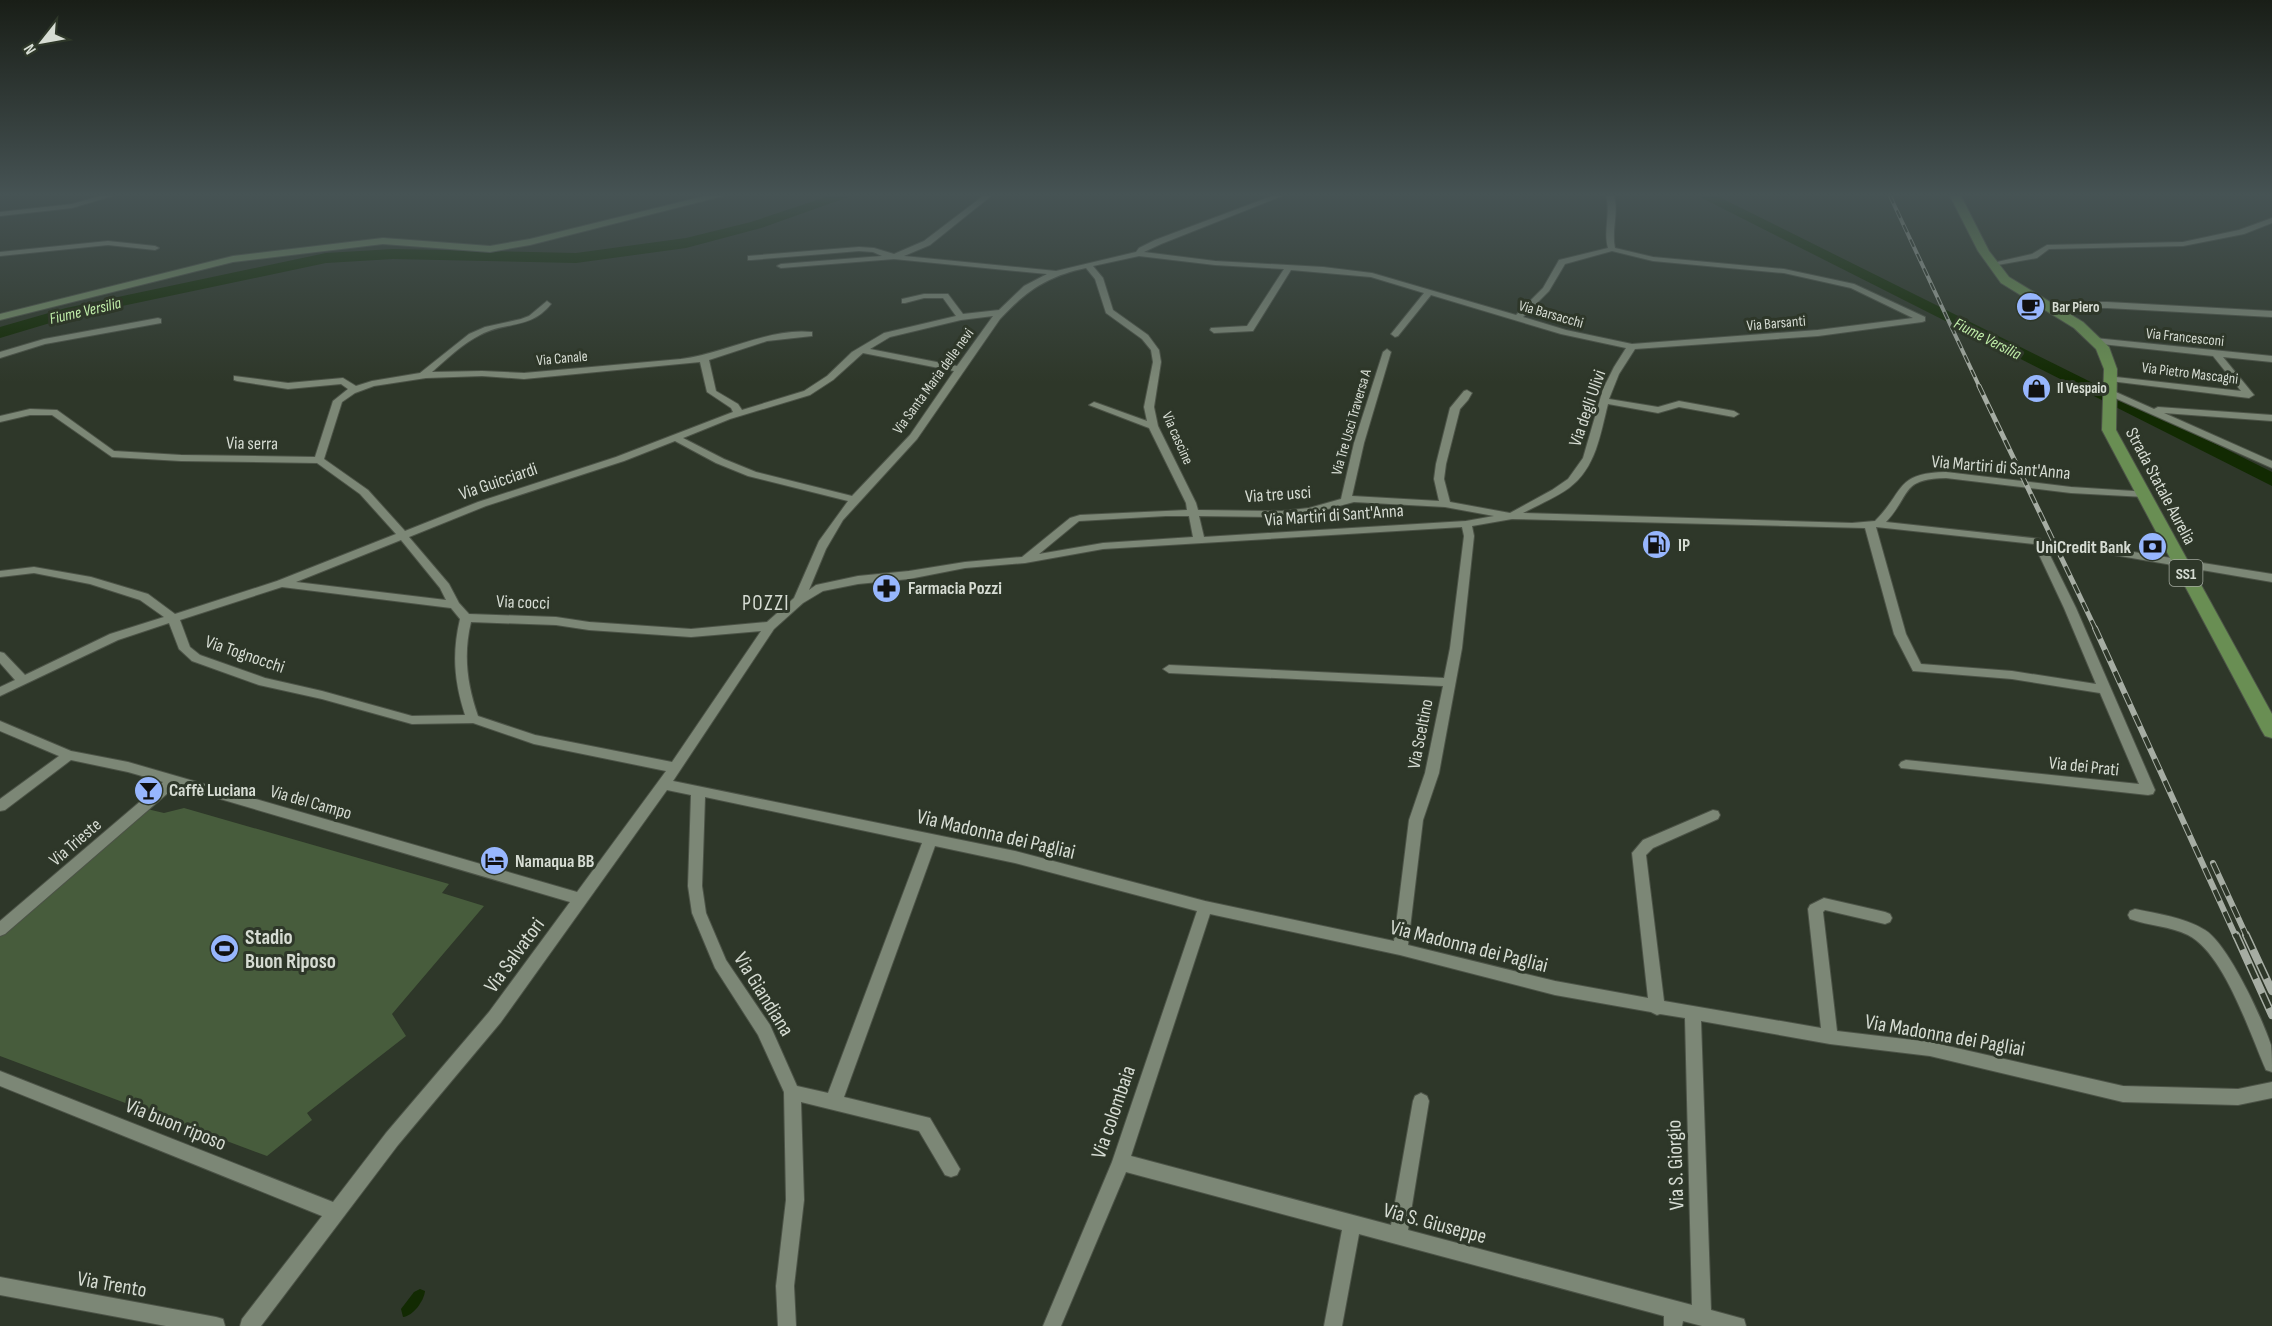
<svg xmlns="http://www.w3.org/2000/svg" width="2272" height="1326" viewBox="0 0 2272 1326" font-family="'Sofia Sans Condensed',sans-serif">
	<style>
		.green { fill: #475c3c }
		.water { fill: #122a02 }
		.lines { fill: none; stroke-linecap: round; stroke-linejoin: round }
		.river { fill: #122a02; fill-rule: evenodd }
		.minor-casing { stroke: #4c5347; stroke-width: 2 }
		.secondary-casing { stroke: #4c5347; stroke-width: 2 }
		.primary-casing { stroke: #4c5347; stroke-width: 2 }
		.minor { fill: #7c8776; fill-rule: evenodd }
		.secondary { fill: #728a64; fill-rule: evenodd }
		.primary { fill: #698e53; fill-rule: evenodd }
		.rail-far3-casing { stroke: #a6ada3; stroke-width: 4 }
		.rail-far2-casing { stroke: #a6ada3; stroke-width: 5 }
		.rail-far1-casing { stroke: #a6ada3; stroke-width: 6 }
		.rail-casing { stroke: #a6ada3; stroke-width: 8 }
		.rail-far3 { stroke: #2e3729; stroke-width: 2; stroke-dasharray: 8; stroke-linecap: butt }
		.rail-far2 { stroke: #2e3729; stroke-width: 3; stroke-dasharray: 10; stroke-linecap: butt }
		.rail-far1 { stroke: #2e3729; stroke-width: 4; stroke-dasharray: 12; stroke-linecap: butt }
		.rail { stroke: #2e3729; stroke-width: 5; stroke-dasharray: 16; stroke-linecap: butt }
		.labels { text-anchor: middle; stroke-width: 6; stroke-linejoin: round; paint-order: stroke }
		.far-poi-label { font-size: 15px; font-weight: bold; fill: #d6dcd3; stroke: #2e3729; text-anchor: start }
		.far-street-label { font-size: 15px; fill: #d6dcd3; stroke: #2e3729 }
		.far-water-label { font-size: 16px; font-style: italic; fill: #c0eda9; stroke: #2e3729 }
		.shield { fill: #2e3729; stroke: #a4aaa0; stroke-width: 1.5 }
		.shield-label { font-size: 16px; font-weight: bold; fill: #d6dcd3 }
		.street-label { font-size: 18px; fill: #d6dcd3; stroke: #2e3729 }
		.poi-label { font-size: 18px; font-weight: bold; fill: #d6dcd3; stroke: #2e3729; text-anchor: start }
		.quarter-label { font-size: 21px; letter-spacing: 1.5px; fill: #d6dcd3; stroke: #2e3729 }
		.near-street-label { font-size: 21px; fill: #d6dcd3; stroke: #2e3729 }
		.near-poi-label { font-size: 21px; font-weight: bold; fill: #d6dcd3; stroke: #2e3729; text-anchor: start }
	</style>
	<rect width="100%" height="100%" fill="#2e3729"/>
	<path class="green" d="M184 808 449 884 442 893 484 906 392 1014 406 1036 307 1113 312 1120 267 1156 0 1056V936L147 809 164 813Z"/>
	<path class="water" d="M420 1289 425 1291C424 1301 413 1316 403 1317L401 1309 414 1292Z"/>
	<g class="lines">
		<path class="river" d="M829 196H851L761 228 686 248 576 263 393 259 326 263 70 317 0 338V327L66 308 326 253 393 249 576 253 686 238 751 222Z
			M1698 196H1717L2272 472V486Z"/>
		<defs>
			<path id="minor" d="M100 196H112L72 208 0 216V212L72 204Z
				M983 196H991L930 245 904 256 1056 271 1136 252 1139 248 1155 240 1272 196H1282L1161 244 1144 252 1215 261 1323 267 1372 273 1516 315 1543 288 1559 260 1608 248C1603 231 1611 213 1606 196H1614C1619 213 1611 230 1615 248L1653 257 1784 269 1854 284 1925 317V321L1922 322 1818 336 1635 349 1619 374 1609 399 1658 407 1679 401 1734 411 1739 414 1734 417 1679 407 1658 413 1608 404C1600 435 1596 468 1569 488 1555 498 1538 505 1523 513L1852 523 1875 521C1905 491 1895 473 1946 472L2071 487 2149 492 2150 494 2149 496 2145 497 2071 493 1946 478C1900 479 1912 494 1886 522L2042 539 2076 608 2155 790 2153 794 2148 795 1901 768 1899 765 1901 762 1906 760 2139 784 2100 693 2012 679 1913 671 1894 634 1865 528 1512 519 1472 526 1474 536 1462 648 1439 773 1423 820 1408 945 1555 981 1648 998 1632 853 1643 840 1713 810 1718 811 1720 815 1718 819 1653 848 1646 855 1664 1001 1821 1028 1808 909 1810 905 1824 898 1885 912 1890 914 1892 918 1890 922 1885 924 1825 910 1823 912 1837 1031 1930 1042 2123 1086 2238 1089 2272 1082V1098L2238 1105 2123 1102 1930 1056 1830 1044 1701 1021 1711 1310 1744 1319 1746 1326H1702L1683 1321 1682 1326H1664V1316L1359 1234 1342 1326H1324L1342 1230 1126 1172 1061 1326H1043L1112 1162 1197 911 1015 863 935 846 844 1097 930 1118 960 1169 957 1175 951 1177 945 1175 919 1131 801 1102 804 1200 794 1286 796 1326H778L776 1286 786 1200 784 1092 758 1035 715 968 692 913 688 886 691 795 667 790 501 1022 398 1145 261 1326H240L242 1319 322 1216 0 1086V1071L333 1202 386 1133 489 1012 570 902 176 786 5 934 0 936V921L163 782 128 772 71 760 5 810 0 811V799L59 756 0 731V721L71 751 128 762 577 892 666 771 534 744 473 723 412 724 322 699 259 685 192 661 179 649 169 623 118 640 0 696V687L15 680 0 663V652L4 653 25 675 110 634 164 617 140 600 90 584 34 573 0 577V571L34 567 91 577 148 594 175 614 277 581 396 534 360 494 317 463 181 461 112 457 52 415H30L0 422V416L30 409 57 410 114 451 181 455 315 457 333 401 348 389 341 384 288 389 237 381 234 380V376L288 383 343 378 356 386 372 381 420 373 469 334 485 327 521 319 529 316 547 301 551 304C530 330 506 321 480 335 462 344 447 359 432 372L482 371 524 373 681 359C723 354 771 327 812 332V336L767 341 709 360 716 391 738 404 742 410 804 391 827 376 852 352 884 333 956 316 943 298H924L905 303H902V299L924 294H948L963 314 999 310 1024 286 1047 274 894 259 781 268 777 266 781 264 882 256 873 252 859 251 751 260H748V256L859 247 874 248 894 254 924 241ZM1612 251 1653 261 1784 273 1851 288 1913 318 1818 330 1632 344 1566 330 1523 317 1549 291 1565 264ZM1139 256 1215 265 1284 269 1247 326 1211 328 1210 330 1214 333 1253 331 1291 270 1371 277 1424 293 1391 334 1395 337 1398 336 1431 295 1561 334 1626 348 1614 367 1603 389 1583 458 1568 479 1552 490 1510 513 1450 502 1444 479 1446 464 1460 409 1468 400 1472 393 1467 390 1464 391 1450 408 1436 464 1434 479 1439 501 1352 496 1364 443 1391 352 1387 349 1383 352 1354 443 1341 499 1309 508 1282 511 1198 510 1196 503 1158 426 1154 407 1161 362 1159 350 1148 335 1113 310 1103 278 1093 266ZM1086 268 1095 279 1106 313 1142 339 1151 350 1153 362 1144 407 1147 421 1097 403 1094 402 1089 405 1149 428 1186 503 1187 510 1080 515 1070 518 1022 557 965 562 909 571 858 576 816 585 809 590 826 549 843 520 917 439 1000 319C1025 292 1047 276 1086 268ZM993 316 957 366 870 349 890 337 961 320ZM863 353 954 371 910 435 852 496 756 472 724 459 683 438 730 419 810 395 833 380ZM700 362 707 392 731 408 733 412 616 457 478 502 405 531 368 490 324 459 342 402 355 393 374 386 426 378 482 376 524 379ZM675 441 716 463 748 476 848 501 819 541 794 598 767 622 691 629 589 622 556 617 469 614 459 603 449 584 409 537 486 506 624 461ZM1354 502 1445 507 1494 516 1466 521 1204 537 1199 516 1282 517 1309 514ZM1166 516H1189L1193 537 1103 543 1039 554 1079 521ZM1462 527 1464 536 1450 648 1444 678 1169 665 1163 669 1169 673 1443 686 1425 773 1409 820 1394 941 1205 901 1015 851 673 781 774 629 803 603 823 591 858 584 909 579 965 568 1025 563 1103 549ZM1876 527 2034 544 2064 608 2096 684 2012 671 1921 664 1906 634ZM401 540 440 588 446 600 296 582ZM282 587 451 608 460 619C452 653 454 681 465 715L412 716 322 691 265 678 200 655 190 647 180 620ZM471 622 556 625 589 630 691 637 761 631 672 762 535 735 478 716C467 684 463 655 471 622ZM705 797 922 843 828 1093 797 1086 770 1025 726 960 706 913 702 886ZM1210 914 1400 955 1555 995 1651 1012 1657 1015 1660 1014 1685 1018 1692 1305 1408 1230 1429 1101 1427 1096 1421 1093 1415 1096 1413 1101 1391 1225 1131 1156Z
				M2272 218V223L2244 234 2183 246 2049 249 2037 258 1992 266 1988 264 2032 254 2047 245 2183 242 2239 230Z
				M108 241 155 246 159 248 155 250 108 245 0 256V252Z
				M2045 302H2107L2272 311V317L2107 308 2042 307 2041 305Z
				M158 318 161 319V323L45 344 0 358V352L44 339Z
				M2095 338 2272 356V362L2223 357 2254 395 2249 398 2110 381 2107 380V376L2241 391 2213 356 2092 343V339Z
				M2109 389 2154 409 2158 407 2272 415V421L2164 413 2272 461V468L2106 394 2104 392Z
				M2077 543 2272 574V582L2073 548 2072 546Z
				M2135 909C2158 914 2184 917 2205 930 2228 944 2262 1018 2271 1045 2272 1053 2272 1064 2272 1072L2266 1070C2250 1034 2224 953 2188 935 2170 926 2149 926 2130 919L2128 915 2130 911Z
				M0 1277 216 1317 223 1319 225 1326H166L0 1295Z"/>
			<path id="secondary" d="M705 196H723L530 245 490 252 383 244 233 262 0 320V314L233 256 383 238 490 246 530 239Z"/>
			<path id="primary" d="M1950 196H1961L1989 251 2009 277 2083 322 2109 347 2117 369 2116 430 2272 714V738L2265 736 2262 731 2102 430 2104 369 2096 349 2074 328 2001 283 1978 251Z"/>
		</defs>
		<use href="#minor" class="minor-casing"/>
		<use href="#secondary" class="secondary-casing"/>
		<use href="#primary" class="primary-casing"/>
		<use href="#minor" class="minor"/>
		<use href="#secondary" class="secondary"/>
		<use href="#primary" class="primary"/>
		<defs>
			<path id="rail-far3" d="M1890 196 1980 388"/>
			<path id="rail-far2" d="M1979 386 2096 630"/>
			<path id="rail-far1" d="M2095 628 2236 937
				M2213 863 2247 937"/>
			<path id="rail" d="M2236 935 2272 1015
				M2246 935 2272 991"/>
		</defs>
		<use href="#rail-far3" class="rail-far3-casing"/>
		<use href="#rail-far2" class="rail-far2-casing"/>
		<use href="#rail-far1" class="rail-far1-casing"/>
		<use href="#rail" class="rail-casing"/>
		<use href="#rail-far3" class="rail-far3"/>
		<use href="#rail-far2" class="rail-far2"/>
		<use href="#rail-far1" class="rail-far1"/>
		<use href="#rail" class="rail"/>
	</g>
	<linearGradient id="sky" x2="0" y2="1"><stop stop-color="#191e17"/><stop offset="0.51" stop-color="#465354"/><stop offset="1" stop-color="#465354" stop-opacity="0"/></linearGradient>
	<rect width="2272" height="382" fill="url(#sky)"/>
	<defs>
		<symbol id="cafe-disc" viewBox="-11 -11 22 22"><circle r="9.5" fill="#97b6fd" stroke="#2e3729"/><path d="M-5.5-4.5H6V0H3Q3 3.5 0 3.5H-2.5Q-5.5 3.5-5.5 0ZM3-3.2v2h1.7v-2ZM-6 4.5H4V6H-6Z" fill="#111"/></symbol>
		<symbol id="shop-disc" viewBox="-11 -11 22 22"><circle r="9.5" fill="#97b6fd" stroke="#2e3729"/><path d="M-5-2.5h2.3a2.7 3.5 0 0 1 5.4 0H5L5.5 6h-11ZM-1.5-2.5h3a1.5 2.3 0 0 0-3 0Z" fill="#111"/></symbol>
		<symbol id="fuel-disc" viewBox="-11 -11 22 22"><circle r="9.5" fill="#97b6fd" stroke="#2e3729"/><path d="M-5.5-6h7V0h2V4h1.3V-2.5L3-4.5l.8-.8L6-3V5H2.5V1h-1V6h-7ZM-4.2-4.7v3.2H.2V-4.7Z" fill="#111"/></symbol>
		<symbol id="bank-disc" viewBox="-11 -11 22 22"><circle r="9.5" fill="#97b6fd" stroke="#2e3729"/><path d="M-6-4H6V4H-6ZM0-2.3a2.3 2.3 0 1 0 0 4.6a2.3 2.3 0 1 0 0-4.6Z" fill="#111"/></symbol>
		<symbol id="pharmacy-disc" viewBox="-11 -11 22 22"><circle r="9.5" fill="#97b6fd" stroke="#2e3729"/><path d="M-2-6h4v4h4v4h-4v4h-4v-4h-4v-4h4Z" fill="#111"/></symbol>
		<symbol id="bar-disc" viewBox="-11 -11 22 22"><circle r="9.5" fill="#97b6fd" stroke="#2e3729"/><path d="M-6-5H6L.8 .8V4.5H3.5V6h-7V4.5H-.8V.8Z" fill="#111"/></symbol>
		<symbol id="hotel-disc" viewBox="-11 -11 22 22"><circle r="9.5" fill="#97b6fd" stroke="#2e3729"/><path d="M-6-4.5h1.5V1H6V5H4.5V3h-9V5H-6ZM-4 0a1.8 1.8 0 1 1 3.6 0ZM.5 0V-2.5h3Q6-2.5 6 0Z" fill="#111"/></symbol>
		<symbol id="stadium-disc" viewBox="-11 -11 22 22"><circle r="9.5" fill="#97b6fd" stroke="#2e3729"/><path d="M0-5a6.5 5 0 1 0 0 10a6.5 5 0 1 0 0-10ZM-3.5-1.8h7v3.6h-7Z" fill="#111"/></symbol>
	</defs>
	<g fill-rule="evenodd">
		<use href="#cafe-disc" x="2014" y="290" width="33" height="33"/>
		<use href="#shop-disc" x="2020" y="372" width="33" height="33"/>
		<use href="#fuel-disc" x="1640" y="528" width="33" height="33"/>
		<use href="#bank-disc" x="2136" y="530" width="33" height="33"/>
		<use href="#pharmacy-disc" x="870" y="572" width="33" height="33"/>
		<use href="#bar-disc" x="132" y="774" width="33" height="33"/>
		<use href="#hotel-disc" x="478" y="844" width="33" height="33"/>
		<use href="#stadium-disc" x="208" y="932" width="33" height="33"/>
	</g>
	<g class="labels">
		<g class="far-poi-label">
			<text x="2052" y="312">Bar Piero</text>
			<text x="2057" y="393">Il Vespaio</text>
		</g>
		<g class="far-street-label">
			<text transform="translate(1551 314) rotate(16)" y="5">Via Barsacchi</text>
			<text transform="translate(1776 323) rotate(-5)" y="5">Via Barsanti</text>
			<text transform="translate(2185 337) rotate(6)" y="5">Via Francesconi</text>
			<text transform="translate(562 358) rotate(-5)" y="5">Via Canale</text>
			<text transform="translate(2190 373) rotate(7)" y="5">Via Pietro Mascagni</text>
			<text transform="translate(933 381) rotate(-54)" y="5">Via Santa Maria delle nevi</text>
			<text transform="translate(1351 422) rotate(-74)" y="5">Via Tre Usci Traversa A</text>
			<text transform="translate(1178 438) rotate(66)" y="5">Via cascine</text>
		</g>
		<g class="far-water-label">
			<text transform="translate(85 310) rotate(-13)" y="6">Fiume Versilia</text>
			<text transform="translate(1988 338) rotate(27)" y="6">Fiume Versilia</text>
		</g>
		<rect class="shield" x="2169.5" y="560" width="33" height="26" rx="4.5"/>
		<g class="shield-label">
			<text x="2186" y="579">SS1</text>
		</g>
		<g class="street-label">
			<text transform="translate(1587 408) rotate(-71)" y="6">Via degli Ulivi</text>
			<text transform="translate(252 443) rotate(1)" y="6">Via serra</text>
			<text transform="translate(2001 467) rotate(5)" y="6">Via Martiri di Sant'Anna</text>
			<text transform="translate(498 481) rotate(-19)" y="6">Via Guicciardi</text>
			<text transform="translate(2161 486) rotate(62)" y="6">Strada Statale Aurelia</text>
			<text transform="translate(1278 494) rotate(-4)" y="6">Via tre usci</text>
			<text transform="translate(1334 515) rotate(-4)" y="6">Via Martiri di Sant'Anna</text>
			<text transform="translate(523 602) rotate(2)" y="6">Via cocci</text>
			<text transform="translate(245 654) rotate(19)" y="6">Via Tognocchi</text>
			<text transform="translate(1420 734) rotate(-79)" y="6">Via Sceltino</text>
			<text transform="translate(2084 766) rotate(6)" y="6">Via dei Prati</text>
			<text transform="translate(311 802) rotate(16)" y="6">Via del Campo</text>
			<text transform="translate(75 842) rotate(-41)" y="6">Via Trieste</text>
		</g>
		<g class="poi-label">
			<text x="1678" y="551">IP</text>
			<text x="2131" y="553" text-anchor="end">UniCredit Bank</text>
			<text x="908" y="594">Farmacia Pozzi</text>
			<text x="169" y="796">Caffè Luciana</text>
			<text x="515" y="867">Namaqua BB</text>
		</g>
		<g class="quarter-label">
			<text x="766" y="610">POZZI</text>
		</g>
		<g class="near-street-label">
			<text transform="translate(996 834) rotate(13)" y="7">Via Madonna dei Pagliai</text>
			<text transform="translate(1469 946) rotate(14)" y="7">Via Madonna dei Pagliai</text>
			<text transform="translate(514 955) rotate(-54)" y="7">Via Salvatori</text>
			<text transform="translate(764 994) rotate(58)" y="7">Via Giandiana</text>
			<text transform="translate(1945 1035) rotate(10)" y="7">Via Madonna dei Pagliai</text>
			<text transform="translate(1113 1112) rotate(-71)" y="7">Via colombaia</text>
			<text transform="translate(176 1124) rotate(22)" y="7">Via buon riposo</text>
			<text transform="translate(1675 1165) rotate(-92)" y="7">Via S. Giorgio</text>
			<text transform="translate(1435 1223) rotate(15)" y="7">Via S. Giuseppe</text>
			<text transform="translate(112 1284) rotate(10)" y="7">Via Trento</text>
		</g>
		<g class="near-poi-label">
			<text x="245" y="944">Stadio<tspan x="245" dy="24">Buon Riposo</tspan></text>
		</g>
	</g>
	<g transform="translate(42 42) rotate(239)" stroke="#2e3729" stroke-width="4.5" paint-order="stroke">
	<path d="M0-4.5L10 22L0 15L-10 22Z" fill="#d6dcd3"/>
	<text y="-9" font-size="16" font-weight="bold" text-anchor="middle" fill="#d6dcd3">N</text>
	</g>
</svg>
